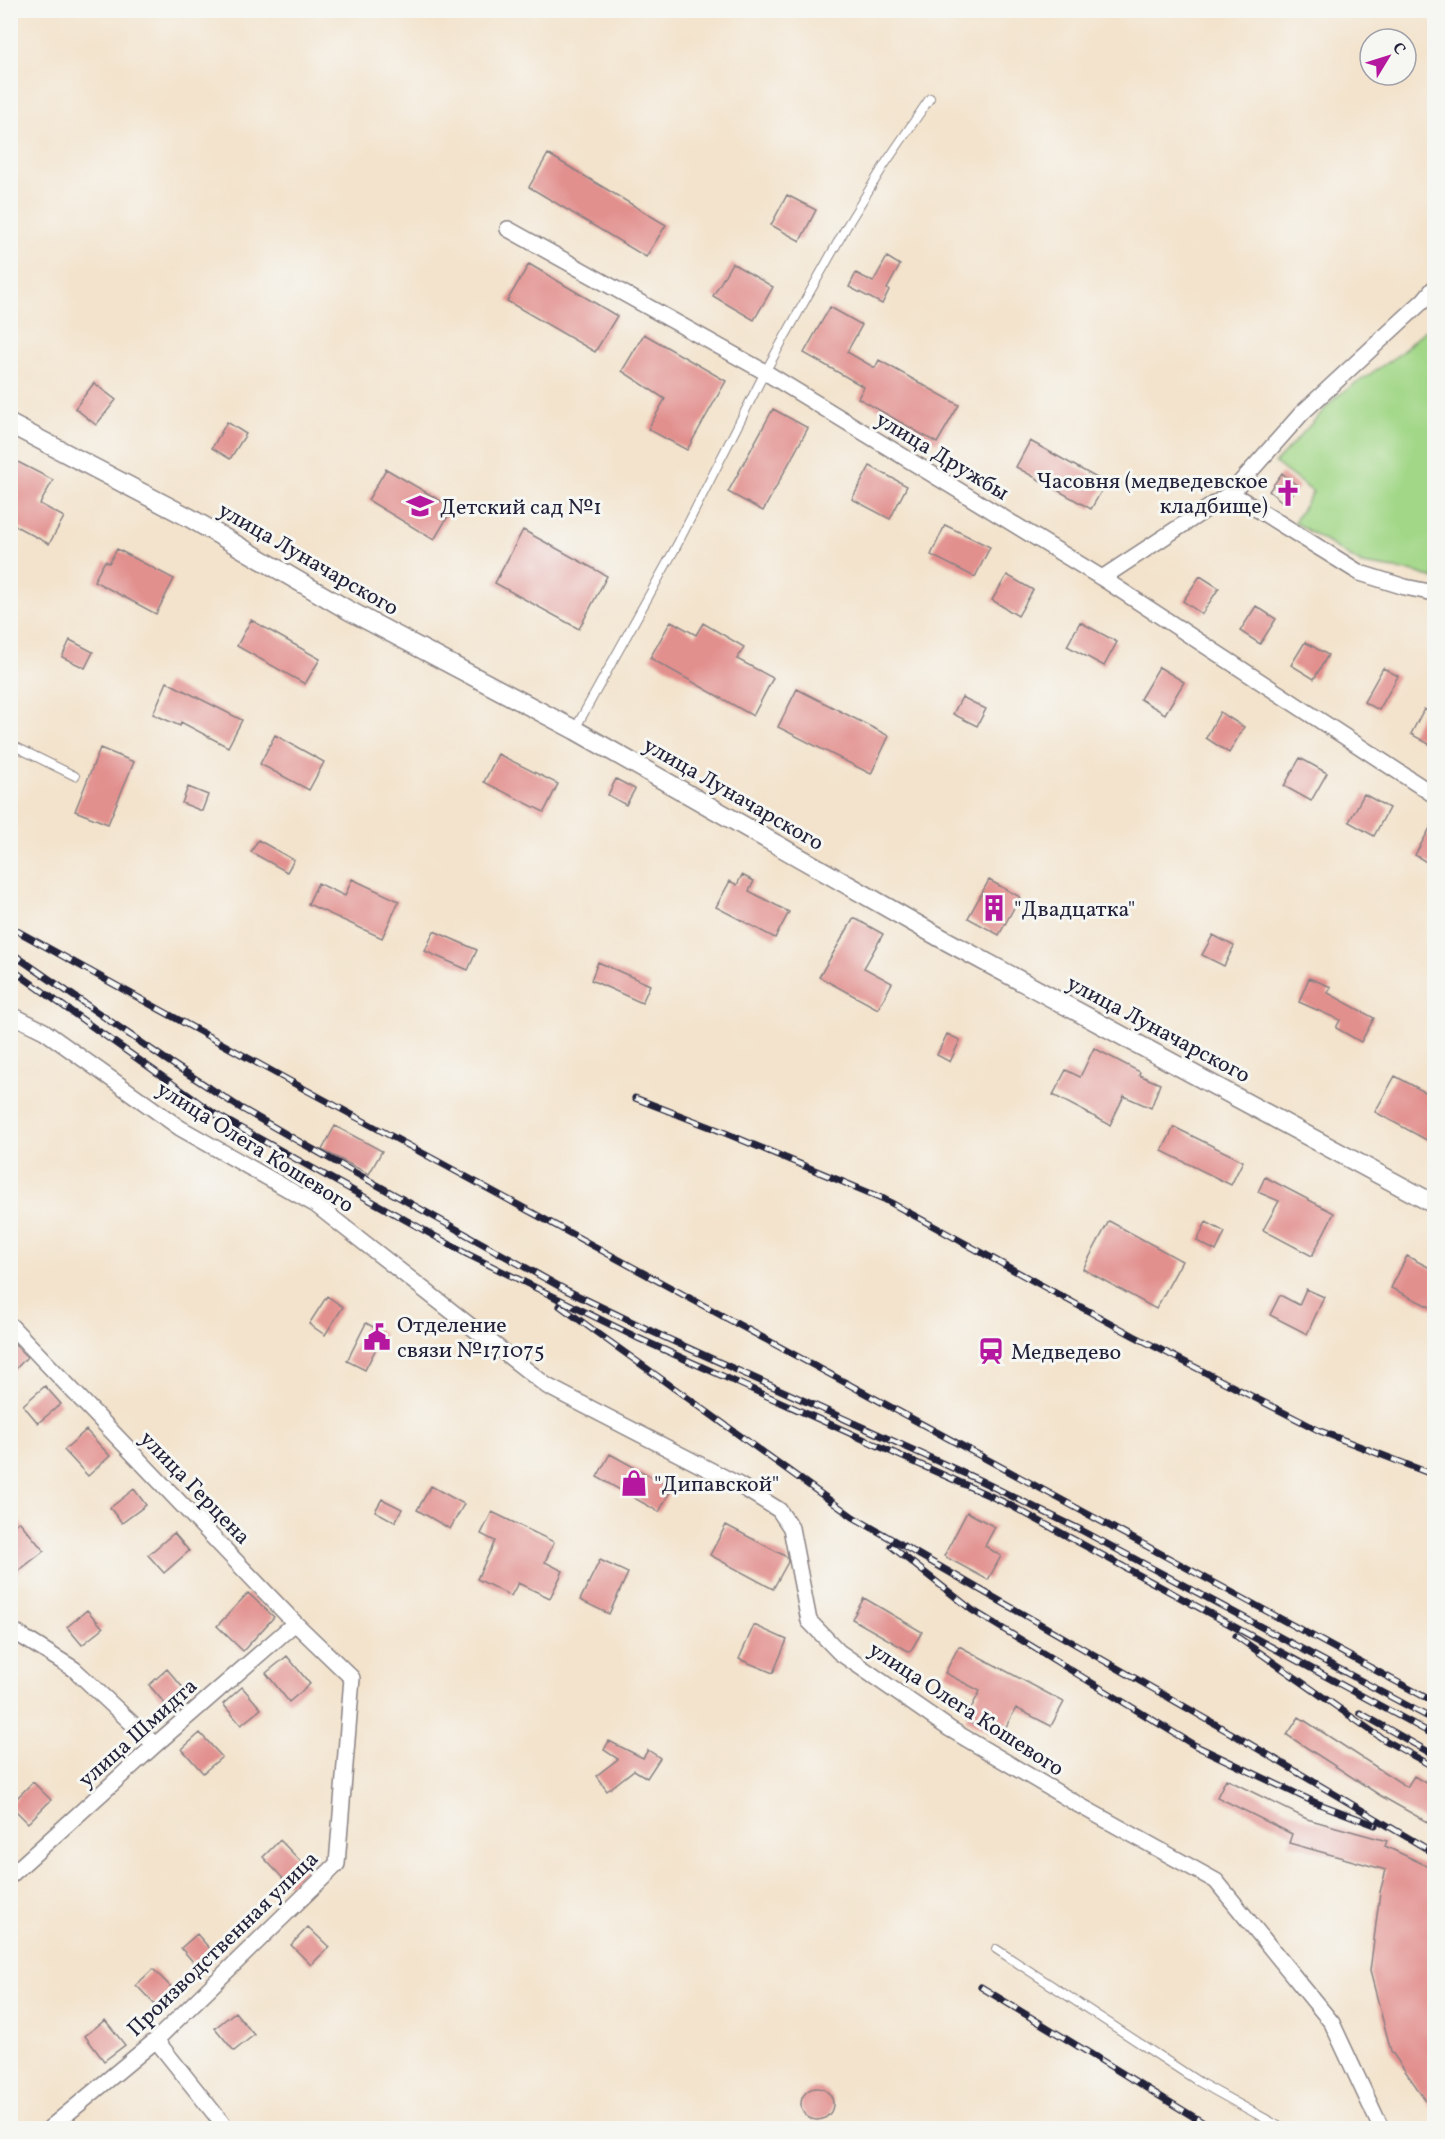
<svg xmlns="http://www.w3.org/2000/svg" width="1445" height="2139" viewBox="0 0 1445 2139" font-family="Vollkorn,serif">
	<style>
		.green { fill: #a2d787; stroke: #627c61; stroke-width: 1.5 }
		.building { fill: #e2908e }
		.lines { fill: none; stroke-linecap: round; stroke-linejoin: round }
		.service-casing { stroke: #8a8284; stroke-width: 10 }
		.minor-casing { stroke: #8a8284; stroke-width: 18 }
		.tertiary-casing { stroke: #8a8284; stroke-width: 21 }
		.service { stroke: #fff; stroke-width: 8 }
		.minor { stroke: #fff; stroke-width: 15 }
		.tertiary { stroke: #fff; stroke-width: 18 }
		.rail-casing { stroke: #22223b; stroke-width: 7 }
		.rail { stroke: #f6f6f2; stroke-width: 4.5; stroke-dasharray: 14; stroke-linecap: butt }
		.labels { text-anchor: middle; stroke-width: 6; stroke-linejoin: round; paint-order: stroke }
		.street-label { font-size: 22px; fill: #22223b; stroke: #f6f6f2 }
		.poi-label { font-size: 22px; fill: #22223b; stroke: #f6f6f2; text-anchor: start }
	</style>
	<rect width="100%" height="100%" fill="#f6f6f2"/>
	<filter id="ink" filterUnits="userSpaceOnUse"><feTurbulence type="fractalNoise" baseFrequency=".0167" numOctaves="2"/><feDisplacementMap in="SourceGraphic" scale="12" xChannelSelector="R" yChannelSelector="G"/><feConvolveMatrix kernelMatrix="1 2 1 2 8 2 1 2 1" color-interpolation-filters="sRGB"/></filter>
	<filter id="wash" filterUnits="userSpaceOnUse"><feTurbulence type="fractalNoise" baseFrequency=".008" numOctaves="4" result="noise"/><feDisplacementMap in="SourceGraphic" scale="24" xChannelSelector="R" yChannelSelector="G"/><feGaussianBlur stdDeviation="1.35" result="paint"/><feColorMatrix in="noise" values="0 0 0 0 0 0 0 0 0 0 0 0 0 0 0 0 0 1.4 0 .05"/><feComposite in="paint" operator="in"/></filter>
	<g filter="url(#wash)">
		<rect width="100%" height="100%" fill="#f3e3cc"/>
		<path class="green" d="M1434 322V579L1415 572 1362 564 1294 522 1313 492 1275 463 1336 397 1398 355Z"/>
		<g id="blocks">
			<path class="building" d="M548 154 666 225 646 257 529 187Z
				M787 195 816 210 800 241 771 225Z
				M887 257 900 265 887 289 889 290 882 304 849 287 856 273 873 282Z
				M732 263 773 287 754 320 713 296Z
				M529 264 617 316 595 352 507 301Z
				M830 307 862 325 847 352 875 368 879 360 959 405 937 443 858 398 864 387 804 353Z
				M644 334 726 381 687 450 648 429 665 399 622 371Z
				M94 383 116 400 96 425 75 408Z
				M773 409 808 428 763 511 728 492Z
				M227 422 246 434 230 459 212 448Z
				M1030 441 1106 483 1091 509 1016 467Z
				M10 458 53 480 40 504 64 517 49 544 10 523Z
				M870 466 907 486 890 519 852 499Z
				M386 469 453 508 434 540 368 500Z
				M1282 473 1299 487 1284 503 1269 491Z
				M945 525 990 547 975 577 931 555Z
				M523 530 607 576 579 629 495 583Z
				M117 549 174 579 156 614 94 581 105 561 109 563Z
				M1007 575 1033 590 1018 616 992 600Z
				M1200 576 1219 588 1202 614 1183 601Z
				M1256 606 1276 619 1260 644 1240 631Z
				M251 620 320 659 305 684 237 646Z
				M671 621 696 635 703 623 744 647 737 659 773 678 753 716 650 658Z
				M1080 622 1117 642 1104 666 1067 646Z
				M70 640 93 652 85 668 62 657Z
				M1305 642 1328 655 1314 679 1291 665Z
				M1159 667 1184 682 1165 714 1140 699Z
				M1383 668 1398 676 1379 710 1364 702Z
				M167 682 242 720 228 747 181 722 180 726 153 714Z
				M797 689 889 736 871 774 778 727Z
				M962 697 986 709 977 726 953 714Z
				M1424 709 1434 715V747L1411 734Z
				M1220 712 1244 727 1229 753 1206 738Z
				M275 735 324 762 309 790 260 764Z
				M100 748 134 762 108 824 75 811Z
				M498 754 558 784 544 812 484 782Z
				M1300 758 1327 773 1311 801 1284 786Z
				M616 779 635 789 626 805 608 795Z
				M188 787 208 795 202 811 182 803Z
				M1364 794 1389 808 1374 836 1349 822Z
				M1434 821V867L1415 855Z
				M258 840 294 860 287 872 251 852Z
				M742 875 754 881 749 891 789 912 775 938 716 907 730 881 737 885Z
				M352 879 399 901 382 938 308 904 318 883 345 896Z
				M989 880 1020 897 999 935 968 918Z
				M854 918 883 934 864 968 892 983 878 1009 819 977Z
				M434 931 477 950 468 970 425 951Z
				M1213 935 1234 946 1224 966 1202 955Z
				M598 962 650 985 642 1003 591 980Z
				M1309 978 1331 987 1328 993 1374 1018 1361 1042 1336 1028 1340 1020 1299 1002Z
				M947 1034 960 1040 950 1062 937 1055Z
				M1094 1048 1140 1072 1139 1075 1160 1084 1151 1108 1124 1096 1110 1125 1053 1095 1066 1070 1080 1077Z
				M1395 1076 1434 1097V1144L1375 1112Z
				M335 1126 382 1151 369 1174 322 1150Z
				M1174 1127 1243 1161 1231 1185 1162 1151Z
				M1265 1177 1334 1213 1312 1256 1263 1230 1279 1201 1258 1192Z
				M1109 1221 1182 1261 1156 1309 1083 1269Z
				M1206 1222 1225 1232 1216 1251 1197 1241Z
				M1407 1256 1434 1270V1309L1391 1288Z
				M1306 1289 1324 1297 1307 1334 1270 1315 1280 1295 1299 1305Z
				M327 1296 343 1307 325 1335 309 1324Z
				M366 1323 384 1333 365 1370 347 1361Z
				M10 1340 27 1357 10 1375Z
				M45 1386 61 1404 38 1423 23 1405Z
				M86 1430 110 1456 88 1476 64 1450Z
				M610 1454 672 1488 659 1512 597 1477Z
				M431 1486 464 1504 450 1529 417 1510Z
				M134 1489 146 1505 122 1523 110 1508Z
				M382 1499 402 1509 395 1522 375 1511Z
				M492 1512 554 1542 545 1562 563 1571 550 1598 518 1583 511 1596 477 1579 495 1541 481 1534Z
				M967 1512 995 1527 985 1546 1001 1556 988 1580 944 1556Z
				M19 1521 44 1551 17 1572 10 1564V1529Z
				M726 1525 787 1557 788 1562 773 1589 710 1555Z
				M174 1533 189 1551 164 1573 148 1555Z
				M600 1560 628 1573 609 1614 580 1600Z
				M248 1593 274 1617 243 1651 217 1626Z
				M864 1598 922 1632 910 1652 852 1619Z
				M87 1610 103 1628 82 1645 67 1627Z
				M754 1625 787 1640 773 1673 739 1659Z
				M959 1646 1064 1702 1051 1726 1016 1708 1000 1738 965 1720 980 1691 945 1673Z
				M287 1656 310 1684 289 1702 266 1673Z
				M167 1669 184 1689 166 1705 149 1685Z
				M242 1687 261 1709 241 1725 223 1704Z
				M1299 1717 1407 1787 1414 1776 1434 1788V1826L1381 1796 1287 1735Z
				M200 1733 222 1757 203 1773 182 1749Z
				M609 1741 643 1758 648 1750 660 1758 647 1778 634 1770 607 1791 596 1776 618 1759 604 1750Z
				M1226 1779 1307 1819 1387 1841 1385 1846 1434 1869V2112L1391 2051 1370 1971 1380 1892 1386 1870 1289 1843 1292 1834 1217 1797Z
				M33 1782 51 1800 28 1823 10 1805Z
				M280 1840 308 1869 290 1886 263 1857Z
				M308 1927 329 1947 311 1965 291 1945Z
				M197 1934 217 1957 201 1971 181 1948Z
				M153 1969 178 1994 161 2011 136 1985Z
				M235 2012 254 2035 234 2051 215 2028Z
				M105 2020 125 2045 104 2061 85 2036Z
				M801 2104a16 16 0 1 1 32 0a16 16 0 1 1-32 0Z"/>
		</g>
	</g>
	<g filter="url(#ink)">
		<use href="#blocks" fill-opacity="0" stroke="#8a8284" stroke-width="1.5"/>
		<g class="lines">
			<defs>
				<path id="service" d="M575 729 677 545 765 372 848 224 885 164 930 98
					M10 744 75 776
					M996 1949 1199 2082 1282 2128"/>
				<path id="minor" d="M508 229 765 372 1102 578 1434 795
					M1231 493 1360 573 1405 587 1434 593
					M1102 578 1231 493 1302 413 1424 300 1434 288
					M10 1014 44 1031 180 1128 316 1205 547 1386 739 1485 779 1510 791 1528 809 1621 839 1652 950 1729 1077 1804 1216 1881 1332 2023 1381 2128
					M10 1325 295 1623 352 1678 337 1864 156 2040 50 2128
					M10 1629 74 1669 155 1745
					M10 1876 155 1745 295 1623
					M156 2040 226 2128"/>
				<path id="tertiary" d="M10 424 190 518 348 610 575 730 941 938 1434 1204"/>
			</defs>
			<use href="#service" class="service-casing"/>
			<use href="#minor" class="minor-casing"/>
			<use href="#tertiary" class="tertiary-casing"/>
			<use href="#service" class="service"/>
			<use href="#minor" class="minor"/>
			<use href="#tertiary" class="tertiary"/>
			<defs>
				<path id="rail" d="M10 927 286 1079 1434 1702
					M10 952 165 1059 239 1107 298 1141 566 1290 653 1332 979 1480 1081 1530 1434 1720
					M10 968 215 1114 465 1253 640 1339 1008 1504 1434 1735
					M635 1098 718 1130 884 1199 1134 1336 1320 1431 1434 1475
					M560 1306 853 1517 1243 1740 1434 1853
					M891 1546 972 1610 1194 1745 1314 1802 1375 1825
					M1236 1636 1383 1739 1434 1767
					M1360 1713 1434 1755
					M981 1987 1212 2128"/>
			</defs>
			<use href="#rail" class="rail-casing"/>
			<use href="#rail" class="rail"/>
		</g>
	</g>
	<defs>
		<symbol id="church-bare" viewBox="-9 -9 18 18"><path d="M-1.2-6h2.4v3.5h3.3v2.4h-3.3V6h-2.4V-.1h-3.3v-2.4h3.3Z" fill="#b5179e" stroke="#f6f6f2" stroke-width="2.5" paint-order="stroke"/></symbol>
		<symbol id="school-bare" viewBox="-9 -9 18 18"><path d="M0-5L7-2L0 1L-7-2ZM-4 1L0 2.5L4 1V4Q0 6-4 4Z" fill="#b5179e" stroke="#f6f6f2" stroke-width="2.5" paint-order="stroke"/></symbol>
		<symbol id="building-bare" viewBox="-9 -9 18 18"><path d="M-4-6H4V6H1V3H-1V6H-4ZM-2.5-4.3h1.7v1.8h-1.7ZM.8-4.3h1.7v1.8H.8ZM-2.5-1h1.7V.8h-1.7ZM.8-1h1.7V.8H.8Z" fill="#b5179e" stroke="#f6f6f2" stroke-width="2.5" paint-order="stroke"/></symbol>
		<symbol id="civic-bare" viewBox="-9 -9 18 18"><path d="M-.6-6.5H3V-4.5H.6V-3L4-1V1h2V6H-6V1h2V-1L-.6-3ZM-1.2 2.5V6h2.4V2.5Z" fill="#b5179e" stroke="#f6f6f2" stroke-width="2.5" paint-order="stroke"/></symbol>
		<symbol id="station-bare" viewBox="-9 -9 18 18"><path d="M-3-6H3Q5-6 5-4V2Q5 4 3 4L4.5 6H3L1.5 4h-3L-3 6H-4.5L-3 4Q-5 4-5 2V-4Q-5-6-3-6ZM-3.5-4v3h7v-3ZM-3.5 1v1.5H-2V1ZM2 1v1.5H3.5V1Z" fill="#b5179e" stroke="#f6f6f2" stroke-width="2.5" paint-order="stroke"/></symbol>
		<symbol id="shop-bare" viewBox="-9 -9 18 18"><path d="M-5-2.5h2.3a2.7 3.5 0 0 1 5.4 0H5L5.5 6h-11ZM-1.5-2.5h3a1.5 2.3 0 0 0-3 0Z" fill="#b5179e" stroke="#f6f6f2" stroke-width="2.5" paint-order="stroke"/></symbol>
	</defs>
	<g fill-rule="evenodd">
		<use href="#church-bare" x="1269" y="474" width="38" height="38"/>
		<use href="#school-bare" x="401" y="487" width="38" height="38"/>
		<use href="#building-bare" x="975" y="889" width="38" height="38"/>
		<use href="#civic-bare" x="358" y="1318" width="38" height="38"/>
		<use href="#station-bare" x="972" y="1332" width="38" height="38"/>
		<use href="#shop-bare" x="615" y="1464" width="38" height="38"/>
	</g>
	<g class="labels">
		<g class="street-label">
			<text transform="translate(943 455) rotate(31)" y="8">улица Дружбы</text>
			<text transform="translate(309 558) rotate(30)" y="8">улица Луначарского</text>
			<text transform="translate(734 793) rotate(30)" y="8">улица Луначарского</text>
			<text transform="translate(1159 1028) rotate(28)" y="8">улица Луначарского</text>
			<text transform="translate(256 1146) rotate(32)" y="8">улица Олега Кошевого</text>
			<text transform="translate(196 1487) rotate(46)" y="8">улица Герцена</text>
			<text transform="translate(967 1708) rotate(33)" y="8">улица Олега Кошевого</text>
			<text transform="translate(137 1732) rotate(-42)" y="8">улица Шмидта</text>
			<text transform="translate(222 1943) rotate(-44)" y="8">Производственная улица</text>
		</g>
		<g class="poi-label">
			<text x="1268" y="488" text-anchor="end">Часовня (медведевское<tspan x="1268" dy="25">кладбище)</tspan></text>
			<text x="440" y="514">Детский сад №1</text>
			<text x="1014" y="916">"Двадцатка"</text>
			<text x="397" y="1332">Отделение<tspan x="397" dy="25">связи №171075</tspan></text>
			<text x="1011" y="1359">Медведево</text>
			<text x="654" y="1491">"Дипавской"</text>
		</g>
	</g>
	<rect width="1445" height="2139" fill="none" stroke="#f6f6f2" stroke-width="36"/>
	<g transform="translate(1388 57) rotate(52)"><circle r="28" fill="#f6f6f2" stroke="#a1a1a9" stroke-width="1.5"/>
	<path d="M0-4.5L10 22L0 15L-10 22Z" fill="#b5179e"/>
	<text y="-9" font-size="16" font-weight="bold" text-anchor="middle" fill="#22223b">С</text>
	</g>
</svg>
